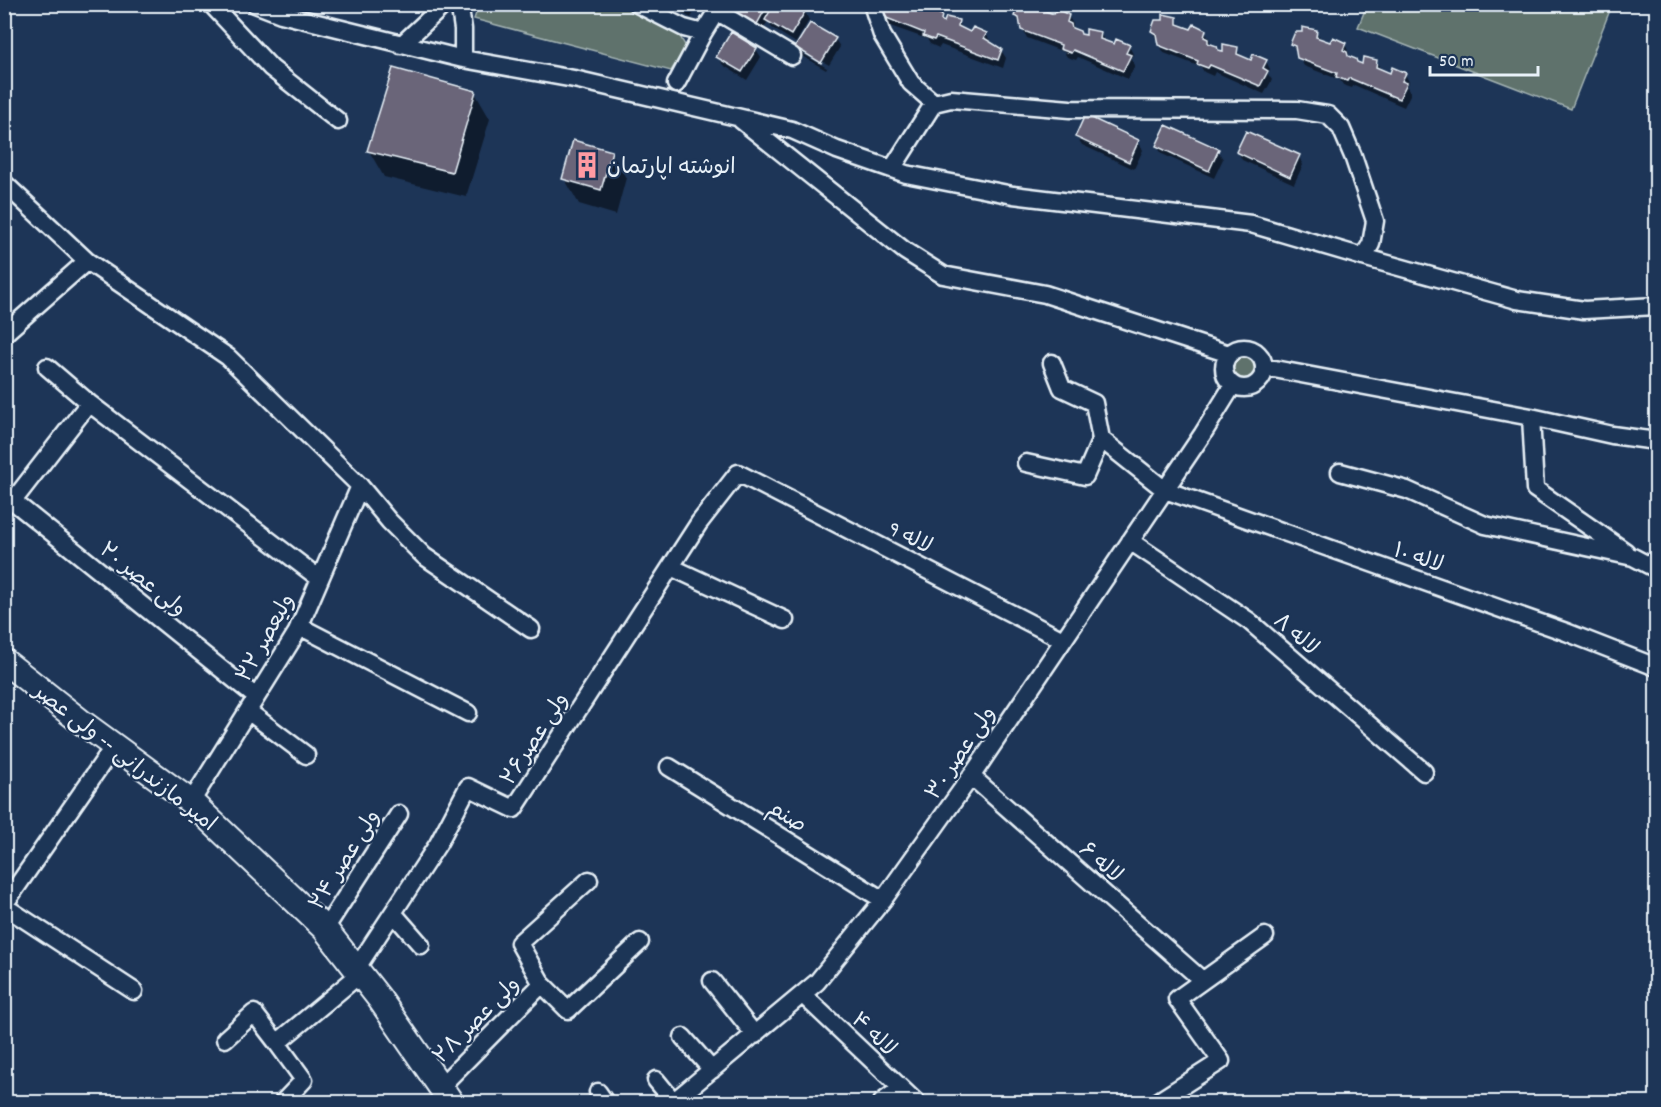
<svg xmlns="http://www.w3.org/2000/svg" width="1661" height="1107" viewBox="0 0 1661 1107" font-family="Dekko,'Playpen Sans Arabic',sans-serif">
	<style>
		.green { fill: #5e726c; stroke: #a3b2b2; stroke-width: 1.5 }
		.shadow { fill: #0007; fill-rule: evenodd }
		.building { fill: #6a6579; stroke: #e8f1f8; stroke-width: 1.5 }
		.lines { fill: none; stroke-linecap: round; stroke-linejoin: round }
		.minor-casing { stroke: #e8f1f8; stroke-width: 21 }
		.secondary-casing { stroke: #e8f1f8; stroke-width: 28 }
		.minor { stroke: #1d3557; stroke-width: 16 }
		.secondary { stroke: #1d3557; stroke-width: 24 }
		.labels { text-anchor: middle; stroke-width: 4.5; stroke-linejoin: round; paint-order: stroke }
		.poi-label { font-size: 22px; fill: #e8f1f8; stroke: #1d3557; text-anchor: start }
		.street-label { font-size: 22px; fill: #e8f1f8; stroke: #1d3557 }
	</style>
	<rect width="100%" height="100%" fill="#1d3557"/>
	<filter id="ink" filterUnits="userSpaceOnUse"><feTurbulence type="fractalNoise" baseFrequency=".0167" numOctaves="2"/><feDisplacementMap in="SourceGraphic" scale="12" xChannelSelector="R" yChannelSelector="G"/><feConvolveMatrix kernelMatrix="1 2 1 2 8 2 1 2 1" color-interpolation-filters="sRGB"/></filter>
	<g filter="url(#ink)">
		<path class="green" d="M479 5H620L678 33 686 47 671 71 474 19Z
			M1367 5V4L1612 5 1571 109 1358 27Z
			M1230 368a13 13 0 1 1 26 0a13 13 0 1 1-26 0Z"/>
		<path class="shadow" d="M666 4H698L691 18Z
			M735 4H770L773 9 805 12 809 20 796 43 772 28 768 21 761 33Z
			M880 4H929L945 23 958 21 963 30 971 34H986L991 42 1001 50 1006 58 1003 68 941 45 939 48 930 44 927 39 890 26Z
			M1028 4H1040L1045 12 1054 15 1068 16 1073 24V30L1081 36 1100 33 1105 42 1115 46H1129L1133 54 1131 59 1135 65 1128 79 1078 57 1076 60 1067 57 1064 52 1027 38 1016 16Z
			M1176 19 1181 27 1205 32 1210 40V45L1218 51 1224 53 1237 49 1241 57 1252 62 1266 61 1270 69 1268 74 1272 80 1264 94 1215 72 1213 76 1204 72 1201 67 1164 53 1152 31Z
			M1316 31 1321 40 1330 44H1345L1349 53 1348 56 1357 64 1364 65 1376 61 1381 70 1391 75 1405 74 1409 82 1407 87 1411 93 1404 107 1354 85 1352 88 1343 85 1340 80 1304 66 1292 44Z
			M835 39 840 47 826 70 802 56 797 47ZM802 50 829 65 827 68 802 53Z
			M756 49 761 57 747 80 723 65 718 57Z
			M475 93 490 119 466 197 384 177 369 151Z
			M1077 137 1138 141 1143 150 1134 169 1082 145Z
			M1157 146 1218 151 1223 159 1214 178 1162 154Z
			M611 152 626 178 616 215 579 204 564 178Z
			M1238 152 1299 157 1303 165 1294 184 1242 160Z"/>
		<path class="building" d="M733 4H768L756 26 730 11Z
			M774 4H796L806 10 791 35 765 20Z
			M880 4H928L926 8 942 15 941 20 944 22 946 17 959 20 958 26 970 32 973 27 987 33 984 38 1002 49 998 60 936 37 934 40 923 36 924 33 884 17 882 6Z
			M1019 4H1040V9L1054 14 1057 9 1069 15 1067 22 1071 24 1072 28 1080 31 1081 34 1086 35V29L1101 32 1100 39 1114 44 1116 39 1130 45 1126 53 1131 55 1123 71 1073 50 1071 53 1060 49 1061 45 1021 30 1019 18 1014 16Z
			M1163 14 1177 17V24L1191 29 1194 24 1206 30 1204 37 1208 39V43L1217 46 1218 50 1223 51V44L1238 47 1237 54 1251 60 1253 54 1267 60 1263 68 1268 71 1260 86 1210 65 1208 68 1197 64 1198 61 1158 45 1156 34 1151 31 1155 20H1163Z
			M810 23 836 38 821 63 795 47Z
			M1302 27 1317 30 1316 37 1330 42 1333 37 1346 43 1343 50 1347 52 1348 56 1356 59 1357 62 1362 64 1363 57 1377 60 1376 67 1390 73 1392 67 1406 73 1402 81 1407 83 1399 99 1349 78 1347 81 1336 77 1337 73 1297 58 1295 46 1290 44 1295 32H1302Z
			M731 32 757 48 742 72 716 57Z
			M393 68 476 91 452 172 367 151Z
			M1085 115 1139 140 1129 162 1075 137Z
			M1166 125 1219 149 1209 171 1156 146Z
			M1246 131 1300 155 1290 177 1236 152Z
			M573 140 612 151 601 190 562 179Z"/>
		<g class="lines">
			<defs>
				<path id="minor" d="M211 4 271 68 338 121
					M255 4 281 14 463 59 574 79 792 130 837 150 906 174 1013 195 1251 224 1363 257 1517 300 1584 310 1656 306
					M637 4 684 28 703 33
					M872 4 882 35 911 83 934 103
					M718 12 792 56
					M401 45 445 4
					M463 59V29L460 9 463 4
					M676 84 703 33 721 4
					M741 120 905 251 943 275 1045 294 1229 354
					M892 169 934 103 951 99 1070 109 1297 110 1328 115 1341 128 1353 156 1375 221 1371 244 1363 257
					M4 183 87 261 228 357 360 486 389 521 424 556 531 629
					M4 334 87 261
					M1224 368a20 20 0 1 1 40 0a20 20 0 1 1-40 0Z
					M1052 363 1062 388 1094 403 1101 439 1165 490 1566 632 1656 667
					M47 367 89 403 320 579
					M1264 367 1531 417 1612 435 1656 441
					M1531 417 1535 489 1626 552
					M1026 463 1085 476 1101 439
					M1340 472 1407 490 1485 525 1633 557 1656 569
					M4 494 256 697
					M13 501 89 403
					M1130 541 1249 621 1424 772
					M671 567 785 620
					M299 626 468 713
					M248 711 306 755
					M669 767 883 900
					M971 776 1202 980
					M191 802 297 632 360 486
					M589 880 519 943 542 984 568 1010 640 942
					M4 905 114 746
					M4 906 134 991
					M393 913 421 945
					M325 929 399 814
					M356 969 438 844 468 787 514 809 699 523 738 473 1063 640
					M712 981 755 1035
					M803 995 916 1102
					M683 1037 712 1070
					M225 1039 254 1013 277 1043
					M656 1080 674 1102
					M440 1087 542 984
					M598 1092 605 1102
					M283 1102 304 1080 277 1043 360 974
					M673 1102 817 982 883 900 975 771 1202 435 1233 385
					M882 1102 900 1089
					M1157 1102 1221 1061 1177 999 1265 936"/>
				<path id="secondary" d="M4 661 80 721 191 802 325 929 379 998 451 1102"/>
			</defs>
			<use href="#minor" class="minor-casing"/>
			<use href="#secondary" class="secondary-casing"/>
			<use href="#minor" class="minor"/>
			<use href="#secondary" class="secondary"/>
		</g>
	</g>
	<defs>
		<symbol id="building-bare" viewBox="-9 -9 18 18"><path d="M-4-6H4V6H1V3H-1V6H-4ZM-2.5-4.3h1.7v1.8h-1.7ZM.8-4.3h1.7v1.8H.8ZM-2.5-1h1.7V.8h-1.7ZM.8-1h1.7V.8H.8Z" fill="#ff9aa2" stroke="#1d3557" stroke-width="2.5" paint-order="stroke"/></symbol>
	</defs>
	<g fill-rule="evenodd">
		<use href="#building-bare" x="568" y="146" width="38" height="38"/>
	</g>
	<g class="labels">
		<g class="poi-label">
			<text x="607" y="173">انوشته اپارتمان</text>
		</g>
		<g class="street-label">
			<text transform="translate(911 536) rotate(27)" y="8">لاله 9</text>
			<text transform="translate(1419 556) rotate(19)" y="8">لاله ۱۰</text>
			<text transform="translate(144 578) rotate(39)" y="8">ولی عصر ۲۰</text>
			<text transform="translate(1297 633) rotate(41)" y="8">لاله ۸</text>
			<text transform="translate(264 637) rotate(-61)" y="8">ولیعصر ۲۲</text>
			<text transform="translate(533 738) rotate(-57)" y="8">ولی عصر۲۶</text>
			<text transform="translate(959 752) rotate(-56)" y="8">ولی عصر ۳۰</text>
			<text transform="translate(126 756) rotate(38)" y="8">امیر مازندرانی -- ولی عصر</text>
			<text transform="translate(788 815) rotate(32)" y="8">صنم</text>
			<text transform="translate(343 859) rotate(-58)" y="8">ولی عصر ۲۴</text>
			<text transform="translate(1102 861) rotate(41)" y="8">لاله ۶</text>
			<text transform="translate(475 1019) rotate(-45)" y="8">ولی عصر ۲۸</text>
			<text transform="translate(875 1033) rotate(44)" y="8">لاله ۴</text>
		</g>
	</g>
	<rect width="1661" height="1107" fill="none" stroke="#1d3557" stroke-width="24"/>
	<rect x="12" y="12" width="1637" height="1083" fill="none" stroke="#e8f1f8" stroke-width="2" filter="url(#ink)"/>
	<path d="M1430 66v9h108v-9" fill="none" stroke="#e8f1f8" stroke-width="3"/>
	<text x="1439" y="66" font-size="18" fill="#e8f1f8" stroke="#1d3557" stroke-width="4.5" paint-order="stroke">50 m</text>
</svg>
